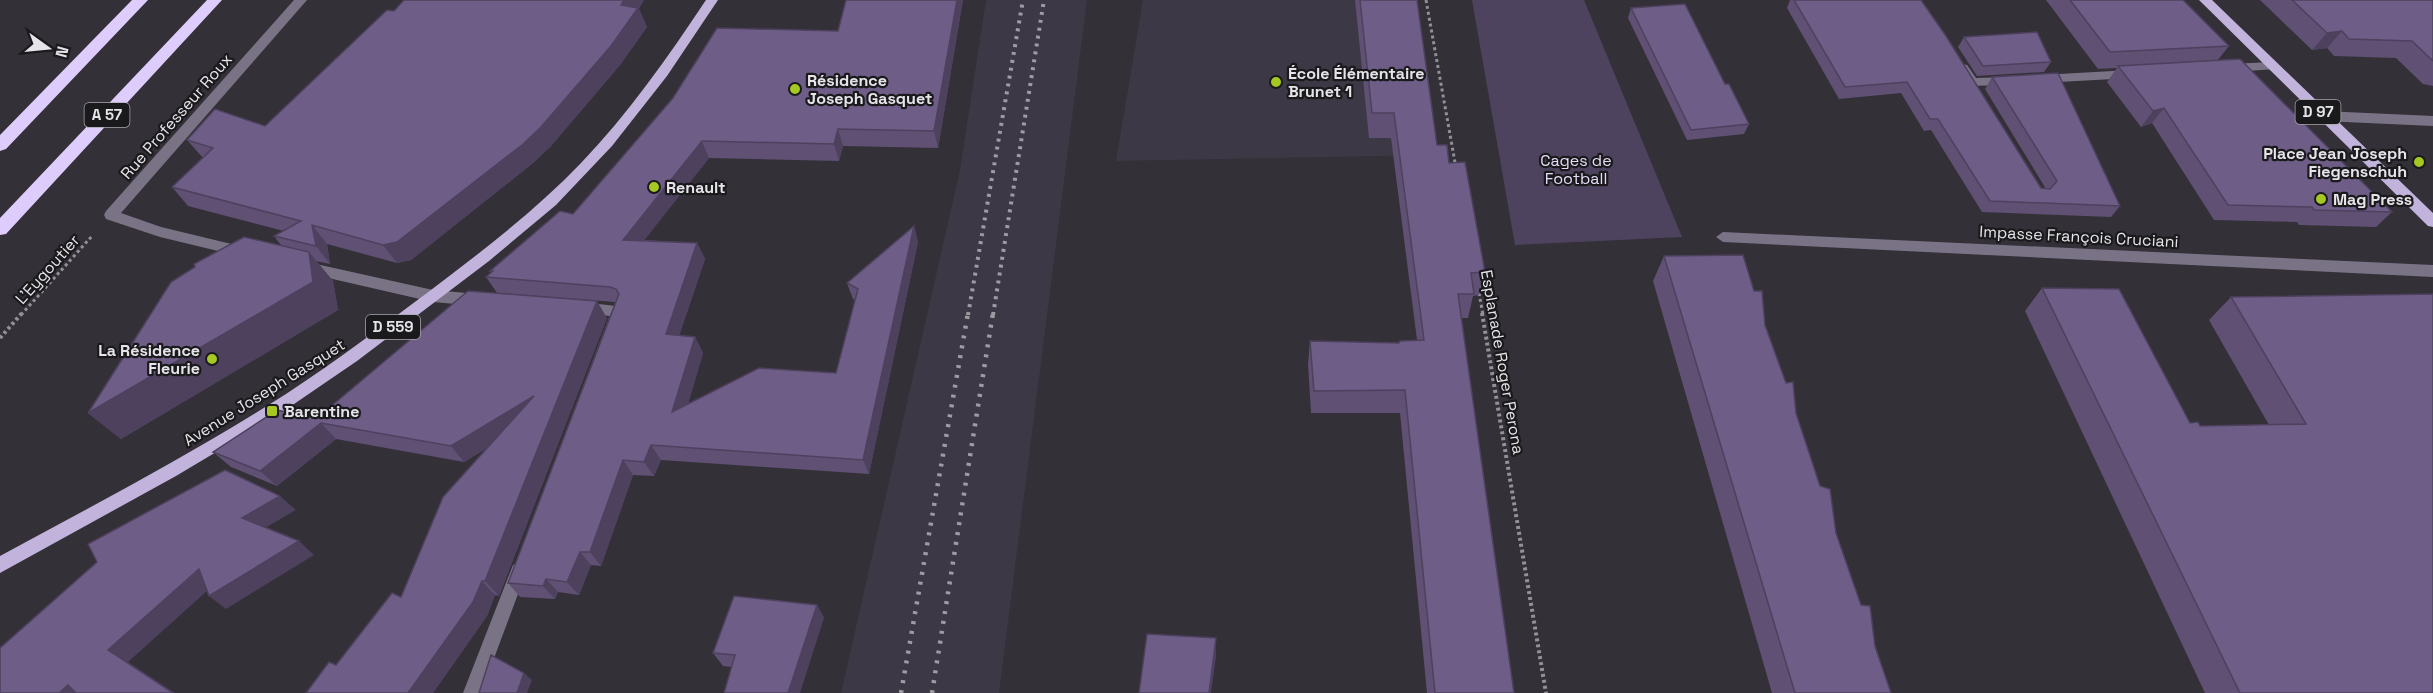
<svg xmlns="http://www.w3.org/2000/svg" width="2433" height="693" viewBox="0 0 2433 693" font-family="'Space Grotesk',sans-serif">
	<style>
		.built { fill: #3d3845 }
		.green { fill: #4e435e }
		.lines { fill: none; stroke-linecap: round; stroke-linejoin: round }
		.path-far1 { stroke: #939197; stroke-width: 3; stroke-dasharray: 3 3; stroke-linecap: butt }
		.path { stroke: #939197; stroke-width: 4; stroke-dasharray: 3 3; stroke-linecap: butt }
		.minor { fill: #7a7386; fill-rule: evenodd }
		.major { fill: #c1b3db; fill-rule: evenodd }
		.highway { fill: #deccfc; fill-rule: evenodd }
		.rail-far1 { stroke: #9e9ca2; stroke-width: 4; stroke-dasharray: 3 5; stroke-linecap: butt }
		.rail { stroke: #9e9ca2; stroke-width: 4.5; stroke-dasharray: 3 7; stroke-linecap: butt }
		.wall { fill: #5f5074 }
		.shaded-wall { fill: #4d415e }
		.building { fill: #6e5d87; stroke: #4d415e; stroke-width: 1.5 }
		.poi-dot { fill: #a5c822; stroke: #1a191c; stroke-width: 2 }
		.labels { text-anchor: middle; stroke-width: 4.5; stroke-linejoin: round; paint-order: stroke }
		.shield { fill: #1a191c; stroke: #a9a7ac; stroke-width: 1.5 }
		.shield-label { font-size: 15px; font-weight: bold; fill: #e6e4e9 }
		.poi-label { font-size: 16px; font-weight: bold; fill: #e6e4e9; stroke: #1a191c; text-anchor: start }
		.street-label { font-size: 16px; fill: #e6e4e9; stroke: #1a191c }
		.park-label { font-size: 16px; fill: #e5dcf8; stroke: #1a191c }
	</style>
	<rect width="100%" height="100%" fill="#333038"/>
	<path class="built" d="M986 0H1087L999 693H841L960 170Z
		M1143 0H1407L1435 155 1116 161Z"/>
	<path class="green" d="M1472 0H1584L1682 237 1515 245Z"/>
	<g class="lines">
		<path class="path-far1" d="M1426 0 1456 168
			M1479 293 1483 315
			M21 315 92 236"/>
		<path class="path" d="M1482 313 1546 693
			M0 338 22 313"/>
		<path class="minor" d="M294 0H307L121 213 161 227 248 248 250 252 248 256 243 257 160 237 106 219 104 215 106 211Z
			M2272 62 2278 66 2277 69 2230 72 2224 68 2230 64Z
			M1962 64 1967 65 1976 78 2008 77 2014 81 2008 85 1967 86 1956 68Z
			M2131 70 2137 74 2131 78 2041 83 2035 79 2041 75Z
			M2323 111 2433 116V126L2323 121 2316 116Z
			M1723 232 2433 265V277L1723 242 1716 237Z
			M307 262 433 290 478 294 483 296 485 300 483 304 478 306 433 302 302 272 300 268 302 264Z
			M582 302 624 307 626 311 619 328H609L607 324 610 316 577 312 575 308 577 304Z
			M519 562 525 565 527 570 481 693H463L511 570 513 565Z"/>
		<path class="major" d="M706 0H718L667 76 612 146 556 205 489 261 357 361 275 417 176 476 0 573V556C96 504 194 453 286 394 335 362 381 327 427 293 481 252 534 212 581 163 628 114 668 57 706 0Z
			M2199 0H2212L2433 213V227L2428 226Z"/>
		<path class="highway" d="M132 0H148L6 149 0 151V135Z
			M207 0H222L6 234 0 235V218Z"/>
		<path class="rail-far1" d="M968 315 1023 0
			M993 315 1044 0"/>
		<path class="rail" d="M901 693 968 313
			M932 693 993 313"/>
	</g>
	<path class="wall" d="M846 0H963L938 148 843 146 839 161 709 158 644 240 697 243 705 259 679 336 695 337 703 353 688 404 836 373 855 300 853 299 847 283 914 226 918 242 869 474 661 460 654 476 633 475 601 566 591 565 579 595 558 592 555 599 520 597 508 583 615 302 497 293 486 277 491 273 490 271 573 214 838 31Z
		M1355 0H1417L1437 145 1449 163 1485 272 1479 295 1473 296 1468 318H1461L1514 693H1427L1400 413H1311L1308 364 1310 341 1399 343 1417 340 1391 138H1369Z
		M1790 0H1921L2041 188 2046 189 1985 89 1992 77 2120 206 2111 217 1982 212 1931 130 1924 131 1901 93 1839 99 1787 8Z
		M2046 0H2183L2229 46 2217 61 2392 212 2376 227 2299 225 2297 222 2214 220 2152 123 2141 127 2107 82 2117 68 2098 69Z
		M2260 0H2433V86L2423 84 2396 58 2334 56 2327 48 2312 50Z
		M1631 8 1725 84 1749 124 1744 134 1687 140 1628 18Z
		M639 9 647 27 620 65 551 146 533 163 411 260 397 263 327 244 330 264 316 261 333 281 338 310 121 439 88 413 281 245 274 236 284 231 188 206 172 187 203 158 187 140 265 126 394 11Z
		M1964 37 2051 62 2044 72 1977 76 1958 47Z
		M1664 256 1765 325 1891 693H1772L1653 281Z
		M2042 288 2190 423 2200 426 2269 425 2209 320 2231 297 2433 294V693H2205L2025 311Z
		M607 318 499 596 495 595 487 616 433 693H306L336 665 401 597 487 448 464 462 336 439 277 486 231 467 213 452 317 418Z
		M817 605 824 618 732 667 723 666 713 653Z"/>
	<path class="shaded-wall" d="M624 0H644L639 9 647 27 620 65 551 146 533 163 411 260 397 263 383 245 621 5Z
		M957 0H963L938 148 934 131Z
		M2342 31 2327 48 2312 50 2327 33Z
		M2164 108 2152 123 2141 127 2153 111Z
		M838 129 843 146 839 161 834 144Z
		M702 141 709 158 632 256 623 240Z
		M312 225 327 244 330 264 316 246Z
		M914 226 918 242 869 474 863 460Z
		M697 243 705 259 674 350 666 334Z
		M309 252 333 281 338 310 121 439 88 413Z
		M597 301 607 318 499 596 485 581Z
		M695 337 703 353 681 428 672 412Z
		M534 396 546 412 464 462 451 446Z
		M321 423 336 439 277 486 260 471Z
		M651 445 661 460 654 476 644 462Z
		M623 460 633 475 601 566 590 552Z
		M280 496 296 510 258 532 242 518Z
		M299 541 314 555 226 609 209 596Z
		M580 552 591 565 579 595 567 582Z
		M199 569 217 582 128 662 175 693H173L108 650Z
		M546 579 558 592 555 599 543 586Z
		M482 581 495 595 487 616 433 693H408Z
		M817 605 824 618 800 693H788Z
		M1216 638V657L1211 693H1209Z
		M524 673 532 680 527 693H517Z
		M68 685 82 693H59Z"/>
	<path class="building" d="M404 0H624L621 5 638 8 611 46 541 127 522 145 397 242 383 245 312 225 316 246 274 236 301 221 172 187 213 148 187 140 215 109 265 126 387 10 394 11Z
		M846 0H957L934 131 838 129 834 144 702 141 623 240 697 243 666 334 695 337 672 412 759 368 836 373 858 289 847 283 914 226 863 460 651 445 644 462 623 460 590 552H580L567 582 546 579 543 586 508 583 619 294 616 289 610 287 486 277 493 271H490L560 211 573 214 673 98 717 28 838 31Z
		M1360 0H1417L1437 145H1447L1449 163 1465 162 1485 272 1471 273 1474 294H1458L1514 693H1435L1405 390 1314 391 1310 341 1399 343 1400 341 1424 340 1394 113H1372Z
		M1794 0H1921L1946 36 2041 188 2050 189 2057 181 1992 77 2058 73 2120 206 1990 201 1938 119H1930L1907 82 1845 87Z
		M2070 0H2183L2229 46 2110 52Z
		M2292 0H2433V61L2412 41 2349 39 2342 31 2327 33Z
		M1685 4 1725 84H1729L1749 124 1691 130 1631 8Z
		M2037 32 2051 62 1983 66 1964 37Z
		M2240 59 2392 212 2314 210 2312 207 2228 205 2164 108 2153 111 2118 66Z
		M244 237 309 252 313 282 88 413 171 282 195 267 194 264Z
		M1743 255 1754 291H1762L1765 325 1786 383 1793 382 1796 413 1820 486 1830 489 1836 533 1861 605 1870 606 1875 646 1891 693H1795L1664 256Z
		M2042 288 2119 289 2190 423 2198 422 2200 426 2306 424 2231 297 2433 294V693H2240Z
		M468 291 597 301 485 581H482L473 602 408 693H306L329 662 336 665 392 593 401 597 443 497 534 396 451 446 321 423 260 471 213 452 277 410 317 418Z
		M225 470 280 496 242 518 299 541 209 596 199 569 108 650 173 693H76L68 685 59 693H0V648L97 562 88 544Z
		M734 596 817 605 788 693H724L735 655 713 653Z
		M1147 634 1216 638 1209 693H1139Z
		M491 655 524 673 517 693H479Z"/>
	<g class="poi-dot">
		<circle cx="1276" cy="82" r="6"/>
		<circle cx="795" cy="89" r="6"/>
		<circle cx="2419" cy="162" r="6"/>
		<circle cx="654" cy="187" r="6"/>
		<circle cx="2321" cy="199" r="6"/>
		<circle cx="212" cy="359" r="6"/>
		<rect x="266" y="405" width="12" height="12" rx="3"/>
	</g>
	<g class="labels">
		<g class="shield">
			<rect x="2295.5" y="100" width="45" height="24" rx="4.5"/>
			<rect x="84.5" y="103" width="45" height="24" rx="4.5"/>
			<rect x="366" y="315" width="54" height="24" rx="4.5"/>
		</g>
		<g class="shield-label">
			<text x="2318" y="117">D 97</text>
			<text x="107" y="120">A 57</text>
			<text x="393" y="332">D 559</text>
		</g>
		<g class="poi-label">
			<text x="1288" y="79">École Élémentaire<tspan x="1288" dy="18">Brunet 1</tspan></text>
			<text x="807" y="86">Résidence<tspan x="807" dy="18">Joseph Gasquet</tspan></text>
			<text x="2407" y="159" text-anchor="end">Place Jean Joseph<tspan x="2407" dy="18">Fiegenschuh</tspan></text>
			<text x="666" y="193">Renault</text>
			<text x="2333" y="205">Mag Press</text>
			<text x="200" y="356" text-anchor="end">La Résidence<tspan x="200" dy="18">Fleurie</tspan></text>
			<text x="284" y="417">Barentine</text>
		</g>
		<g class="street-label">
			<text transform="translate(176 116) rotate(-49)" y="6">Rue Professeur Roux</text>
			<text transform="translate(2079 236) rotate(3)" y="6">Impasse François Cruciani</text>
			<text transform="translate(47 269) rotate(-48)" y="6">L'Eygoutier</text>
			<text transform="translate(1503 362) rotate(80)" y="6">Esplanade Roger Perona</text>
			<text transform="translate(264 392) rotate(-32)" y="6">Avenue Joseph Gasquet</text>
		</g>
		<g class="park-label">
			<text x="1576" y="166">Cages de<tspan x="1576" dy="18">Football</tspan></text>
		</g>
	</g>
	<g transform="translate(48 48) rotate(105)" stroke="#1a191c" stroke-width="4.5" paint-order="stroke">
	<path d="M0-4.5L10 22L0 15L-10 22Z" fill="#e6e4e9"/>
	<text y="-9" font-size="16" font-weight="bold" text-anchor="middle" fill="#e6e4e9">N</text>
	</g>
</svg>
